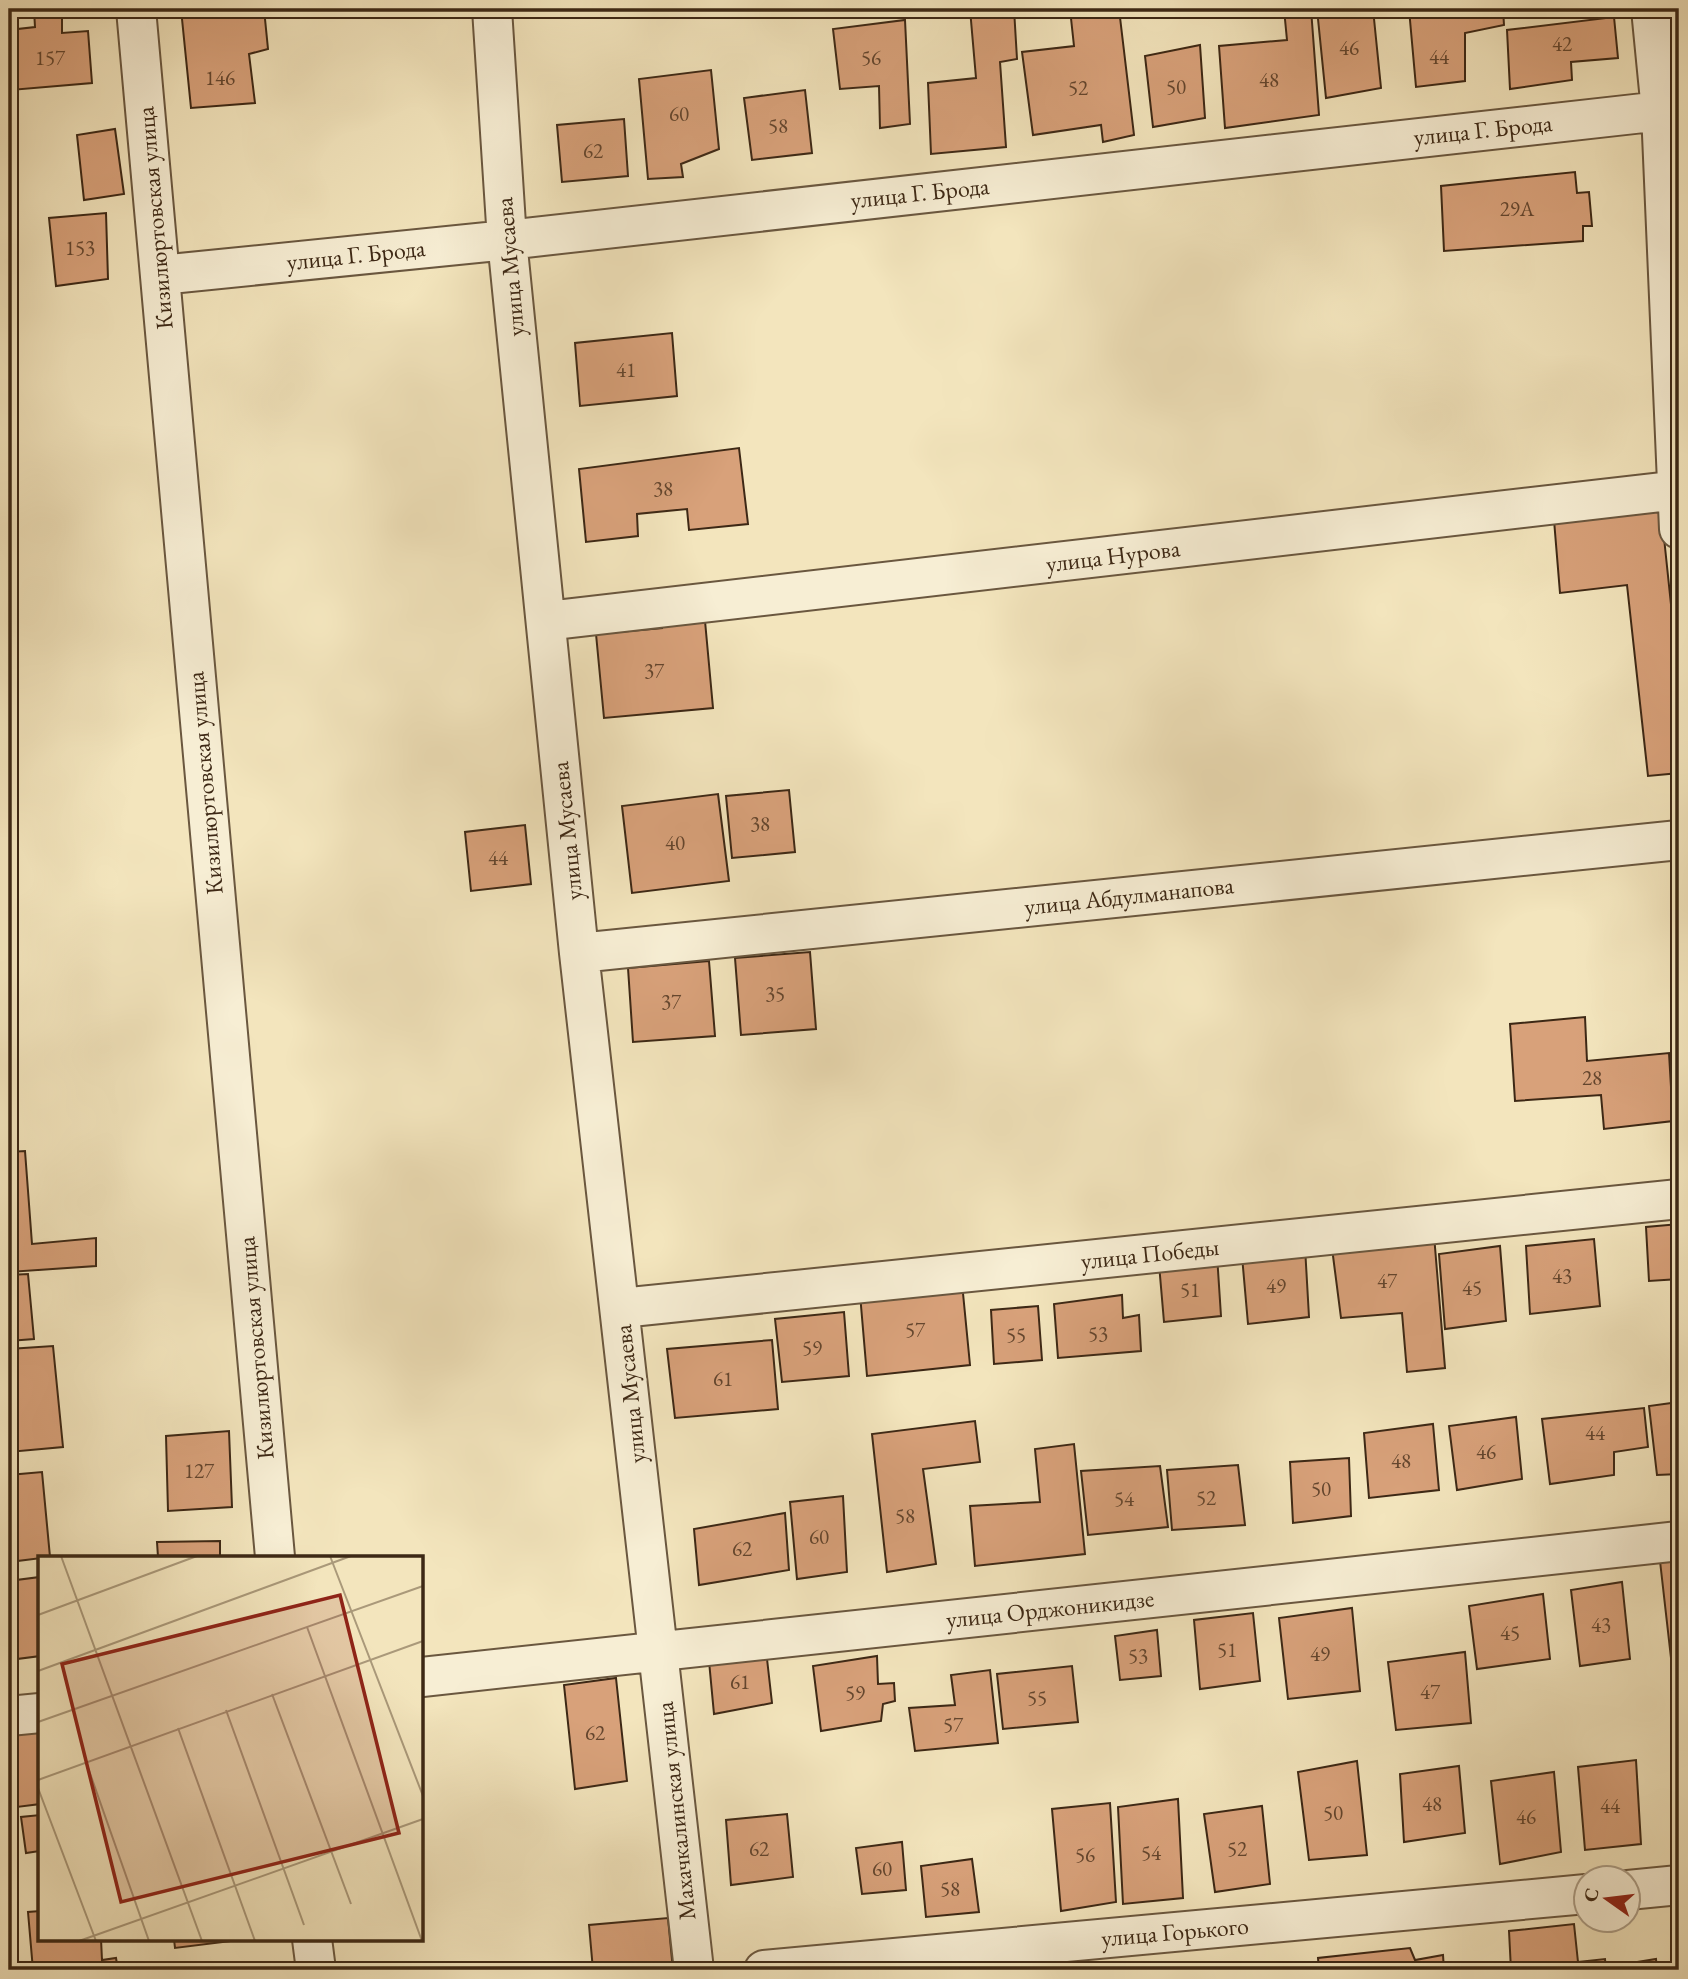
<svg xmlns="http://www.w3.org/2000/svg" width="1688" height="1979" viewBox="0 0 1688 1979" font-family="'EB Garamond',serif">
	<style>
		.building { fill: #d8a17a; stroke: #3d2815; stroke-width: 2 }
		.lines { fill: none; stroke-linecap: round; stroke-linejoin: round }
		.minor-casing { stroke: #6a573f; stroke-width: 42 }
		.minor { stroke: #f7eed4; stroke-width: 38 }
		.labels { text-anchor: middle; stroke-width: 6; stroke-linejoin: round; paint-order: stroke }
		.number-label { font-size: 21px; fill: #64462e }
		.street-label { font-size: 24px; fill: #3d2815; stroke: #f7eed4 }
		.inset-road { fill: none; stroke: #aa997a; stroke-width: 2 }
		.view { fill: #8f2418; fill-opacity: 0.15; stroke: #8f2418; stroke-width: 3.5 }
		.inset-edge { fill: none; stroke: #3d2815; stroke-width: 3.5 }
	</style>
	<rect width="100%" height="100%" fill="#f3e5bd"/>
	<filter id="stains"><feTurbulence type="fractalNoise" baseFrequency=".00286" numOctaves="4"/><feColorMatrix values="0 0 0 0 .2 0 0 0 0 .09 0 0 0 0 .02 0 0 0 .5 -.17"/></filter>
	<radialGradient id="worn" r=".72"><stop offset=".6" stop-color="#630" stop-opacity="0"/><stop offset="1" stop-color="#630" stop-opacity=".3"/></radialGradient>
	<path class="building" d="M34 9H62V33L88 31 92 83 11 90 9 30 35 27Z
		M181 9H264L268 49 249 54 255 103 191 108Z
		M323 9H387L324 17Z
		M970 9H1014L1017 59 1000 62 1006 147 931 154 928 83 976 78Z
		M1070 9H1119L1134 135 1103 142 1101 125 1033 135 1022 52 1074 46Z
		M1284 9H1311L1319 115 1225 128 1219 46 1287 40Z
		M1317 9H1373L1381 88 1326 98Z
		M1409 9H1503L1504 25 1465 33V81L1416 87Z
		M1614 17 1618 58 1571 62 1572 80 1510 89 1507 30Z
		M905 20 910 124 880 128 879 86 840 89 833 29Z
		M1200 45 1205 118 1153 127 1145 56Z
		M711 70 719 149 681 164 683 177 648 179 639 79Z
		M805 90 812 153 752 160 744 98Z
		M624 119 628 176 562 182 557 125Z
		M115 129 124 194 84 200 77 135Z
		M1575 172 1577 193 1589 192 1592 226H1583V241L1444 251 1441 186Z
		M106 213 108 279 56 286 49 218Z
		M672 333 677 396 580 406 575 343Z
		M739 448 748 524 689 530 687 509 637 514 638 536 586 542 579 469Z
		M1661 509 1679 681V773L1648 776 1627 585 1560 593 1554 520Z
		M704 610 713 708 604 718 596 634 662 628 661 613Z
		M789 790 795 852 732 858 726 796Z
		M718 794 729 881 632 893 622 806Z
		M525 825 531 884 471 891 465 832Z
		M810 952 816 1029 741 1035 735 958Z
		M709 961 715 1036 633 1042 628 968Z
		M1585 1017 1587 1061 1669 1053 1673 1121 1604 1129 1601 1095 1515 1101 1510 1024Z
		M25 1151 32 1244 96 1238V1266L9 1272V1152Z
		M1679 1224V1279L1649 1281 1646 1227Z
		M1434 1235 1445 1368 1407 1372 1402 1313 1341 1318 1332 1248Z
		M1594 1239 1600 1306 1530 1314 1526 1246Z
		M1500 1246 1506 1321 1445 1329 1439 1254Z
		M1305 1247 1309 1317 1248 1324 1242 1256Z
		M1217 1255 1221 1316 1164 1322 1159 1264Z
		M28 1274 34 1339 9 1341V1275Z
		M962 1283 970 1365 867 1376 860 1294Z
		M1122 1295 1123 1318 1139 1315 1141 1351 1058 1358 1054 1304Z
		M1038 1306 1042 1360 994 1364 991 1310Z
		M844 1312 849 1376 782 1382 775 1319Z
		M772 1340 778 1409 675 1418 667 1349Z
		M53 1346 63 1447 9 1452V1349Z
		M1679 1402V1474L1657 1475 1649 1406Z
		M1644 1408 1648 1447 1614 1452V1475L1550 1484 1542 1419Z
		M1516 1417 1522 1479 1457 1490 1449 1426Z
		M975 1421 980 1462 923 1469 936 1564 887 1572 872 1434Z
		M1433 1424 1439 1490 1369 1498 1364 1433Z
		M229 1431 232 1507 168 1511 166 1436Z
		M1074 1444 1085 1554 975 1566 970 1506 1040 1502 1035 1449Z
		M1349 1458 1351 1516 1293 1523 1290 1462Z
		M1238 1465 1245 1525 1172 1530 1167 1470Z
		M1160 1466 1168 1527 1088 1535 1081 1471Z
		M42 1472 50 1557 9 1562V1475Z
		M843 1496 847 1572 797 1579 790 1502Z
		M785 1513 789 1570 699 1585 694 1529Z
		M220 1541V1557H158L157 1542Z
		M1679 1559V1702H1676L1660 1561Z
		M40 1577V1656L9 1660V1581Z
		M1622 1582 1630 1659 1580 1666 1571 1590Z
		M1543 1594 1550 1659 1477 1669 1469 1606Z
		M1352 1608 1360 1691 1288 1699 1279 1618Z
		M1253 1613 1260 1681 1200 1689 1194 1620Z
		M1157 1630 1161 1676 1120 1680 1115 1636Z
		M766 1650 772 1703 714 1714 709 1661Z
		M1465 1652 1471 1723 1396 1730 1388 1662Z
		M877 1656 878 1684 894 1683 895 1701 883 1704 881 1721 821 1731 813 1666Z
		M1072 1666 1078 1722 1003 1729 997 1674Z
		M990 1670 998 1743 915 1751 909 1708 955 1705 951 1675Z
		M616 1678 627 1781 575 1789 564 1685Z
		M40 1728V1804L17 1807 9 1732Z
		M1636 1760 1641 1844 1585 1850 1578 1767Z
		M1357 1761 1367 1855 1309 1860 1298 1772Z
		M1459 1766 1465 1833 1404 1842 1400 1774Z
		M1554 1772 1561 1852 1500 1864 1491 1781Z
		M1178 1799 1183 1898 1123 1904 1118 1807Z
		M1110 1803 1116 1902 1061 1911 1052 1809Z
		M1262 1806 1270 1884 1215 1892 1204 1814Z
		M787 1814 793 1877 731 1885 726 1820Z
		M40 1815V1851L26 1853 21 1817Z
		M902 1842 906 1890 862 1894 856 1848Z
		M972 1859 979 1912 926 1917 921 1866Z
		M40 1911V1939H101L102 1960 116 1958 118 1970H33L28 1912Z
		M668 1918 673 1970H593L589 1925Z
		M1574 1924 1578 1962 1605 1959 1606 1970H1511L1509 1931Z
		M174 1939H247L175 1948Z
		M1410 1948 1415 1960 1443 1955 1444 1970H1319L1318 1958Z
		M1656 1959 1657 1970H1612V1966Z"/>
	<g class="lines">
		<defs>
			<path id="minor" d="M136 9 275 1557
				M492 9 507 240 579 953 694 1970
				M1651 9 1661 111 1679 529
				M160 275 507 240 1679 109
				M546 621 1679 490
				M579 953 1679 840
				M621 1308 1679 1199
				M422 1677 1679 1541
				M9 1716 40 1713
				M1628 1890 1679 1885
				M312 1939 316 1970
				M764 1970 1586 1894"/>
		</defs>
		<use href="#minor" class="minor-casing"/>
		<use href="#minor" class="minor"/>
	</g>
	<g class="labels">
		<g class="number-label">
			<text x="1562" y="51">42</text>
			<text x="1349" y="55">46</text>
			<text x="1439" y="64">44</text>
			<text x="50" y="65">157</text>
			<text x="871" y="65">56</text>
			<text x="220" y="85">146</text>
			<text x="1269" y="87">48</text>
			<text x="1176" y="94">50</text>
			<text x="1078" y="95">52</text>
			<text x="679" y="121">60</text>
			<text x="778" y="133">58</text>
			<text x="593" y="158">62</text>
			<text x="1517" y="216">29А</text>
			<text x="80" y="255">153</text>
			<text x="626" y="377">41</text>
			<text x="663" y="496">38</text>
			<text x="654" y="678">37</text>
			<text x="760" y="831">38</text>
			<text x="675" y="850">40</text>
			<text x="498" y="865">44</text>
			<text x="775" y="1001">35</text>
			<text x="671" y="1009">37</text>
			<text x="1592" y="1085">28</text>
			<text x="1562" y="1283">43</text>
			<text x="1387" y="1288">47</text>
			<text x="1276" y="1293">49</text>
			<text x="1472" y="1295">45</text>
			<text x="1190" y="1297">51</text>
			<text x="915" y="1337">57</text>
			<text x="1098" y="1341">53</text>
			<text x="1016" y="1342">55</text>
			<text x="812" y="1355">59</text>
			<text x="723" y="1386">61</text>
			<text x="1595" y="1440">44</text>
			<text x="1486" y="1459">46</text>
			<text x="1401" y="1468">48</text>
			<text x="199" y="1478">127</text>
			<text x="1321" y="1496">50</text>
			<text x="1206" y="1505">52</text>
			<text x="1124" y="1506">54</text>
			<text x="905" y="1523">58</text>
			<text x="819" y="1544">60</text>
			<text x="742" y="1556">62</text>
			<text x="1601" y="1632">43</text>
			<text x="1510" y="1640">45</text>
			<text x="1227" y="1657">51</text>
			<text x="1320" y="1661">49</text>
			<text x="1138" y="1663">53</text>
			<text x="740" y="1689">61</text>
			<text x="1430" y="1699">47</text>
			<text x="855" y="1700">59</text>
			<text x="1037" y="1705">55</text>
			<text x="953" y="1732">57</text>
			<text x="595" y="1740">62</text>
			<text x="1432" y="1811">48</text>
			<text x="1610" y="1813">44</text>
			<text x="1333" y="1820">50</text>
			<text x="1526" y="1824">46</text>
			<text x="759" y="1856">62</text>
			<text x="1237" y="1856">52</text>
			<text x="1151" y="1860">54</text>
			<text x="1085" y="1862">56</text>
			<text x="882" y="1876">60</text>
			<text x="950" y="1896">58</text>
		</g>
		<g class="street-label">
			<text transform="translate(1483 130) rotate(-6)" y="8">улица Г. Брода</text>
			<text transform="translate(920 193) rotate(-6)" y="8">улица Г. Брода</text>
			<text transform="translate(155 218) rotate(-95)" y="8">Кизилюртовская улица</text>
			<text transform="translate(356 255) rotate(-6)" y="8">улица Г. Брода</text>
			<text transform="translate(510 267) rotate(-95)" y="8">улица Мусаева</text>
			<text transform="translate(1113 556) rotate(-7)" y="8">улица Нурова</text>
			<text transform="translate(205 783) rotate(-95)" y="8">Кизилюртовская улица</text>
			<text transform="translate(567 831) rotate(-96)" y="8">улица Мусаева</text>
			<text transform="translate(1129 896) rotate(-6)" y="8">улица Абдулманапова</text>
			<text transform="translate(1150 1254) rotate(-6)" y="8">улица Победы</text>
			<text transform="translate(256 1348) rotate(-95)" y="8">Кизилюртовская улица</text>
			<text transform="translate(630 1394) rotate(-96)" y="8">улица Мусаева</text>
			<text transform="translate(1050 1609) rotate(-6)" y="8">улица Орджоникидзе</text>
			<text transform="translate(676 1811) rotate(-96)" y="8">Махачкалинская улица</text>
			<text transform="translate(1175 1932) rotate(-5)" y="8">улица Горького</text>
		</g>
	</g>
	<g transform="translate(38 1556)">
		<rect width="385" height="385" fill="#f3e5bd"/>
		<path class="inset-road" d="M23 0 164 385M292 0 385 240M0 59 159 0M269 71 384 385M0 115 313 0M234 138 313 348M188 154 266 369M0 166 385 30M140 172 217 385M48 206 111 385M0 224 385 85M0 232 58 385M41 385 385 263"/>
		<path class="view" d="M302 39 361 277 83 346 24 108Z"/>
		<rect width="385" height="385" class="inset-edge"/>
	</g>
	<rect width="1688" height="1979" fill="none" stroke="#f3e5bd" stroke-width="35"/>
	<rect x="10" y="10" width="1667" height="1958" fill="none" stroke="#3d2815" stroke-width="3.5"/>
	<rect x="18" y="18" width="1653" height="1944" fill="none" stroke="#3d2815" stroke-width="2"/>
	<g transform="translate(1607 1899) rotate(284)"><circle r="33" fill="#f7eed4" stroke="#ad9f88" stroke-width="2"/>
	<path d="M0-5L12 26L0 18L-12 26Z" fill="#8f2418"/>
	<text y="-10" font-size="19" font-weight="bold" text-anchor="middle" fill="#3d2815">С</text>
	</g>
	<rect width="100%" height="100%" filter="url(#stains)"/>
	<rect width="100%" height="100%" fill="url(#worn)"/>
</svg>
